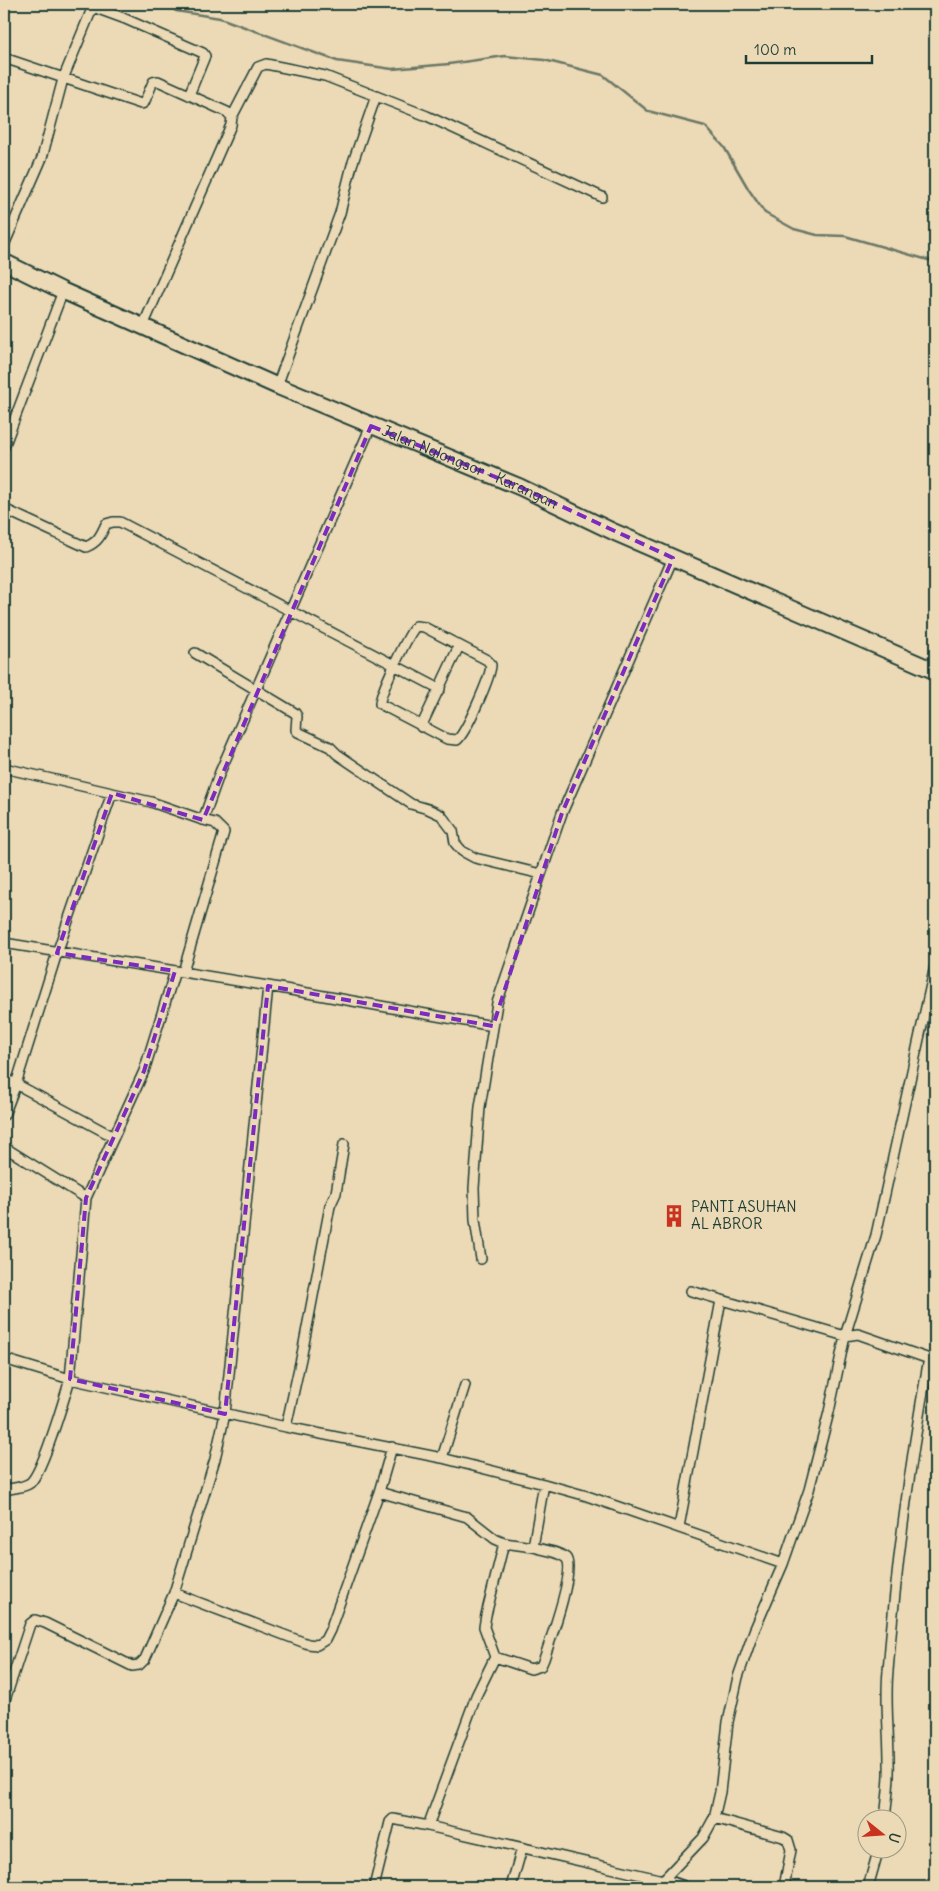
<svg xmlns="http://www.w3.org/2000/svg" width="939" height="1891" viewBox="0 0 939 1891" font-family="Delius,sans-serif">
	<style>
		.lines { fill: none; stroke-linecap: round; stroke-linejoin: round }
		.stream { stroke: #6b7765; stroke-width: 2.5 }
		.minor-casing { stroke: #1f3d34; stroke-width: 12 }
		.tertiary-casing { stroke: #1f3d34; stroke-width: 15 }
		.trunk-casing { stroke: #1f3d34; stroke-width: 19 }
		.minor { stroke: #ecdab7; stroke-width: 9 }
		.tertiary { stroke: #ecdab7; stroke-width: 11 }
		.trunk { stroke: #ecdab7; stroke-width: 15 }
		.marked { fill: none; stroke: #7b2cbf; stroke-width: 4; stroke-dasharray: 10 6; stroke-linejoin: round }
		.labels { text-anchor: middle; stroke-width: 4; stroke-linejoin: round; paint-order: stroke }
		.street-label { font-size: 15px; fill: #1f3d34; stroke: #ecdab7 }
		.poi-label { font-size: 15px; fill: #1f3d34; stroke: #ecdab7; text-anchor: start }
	</style>
	<rect width="100%" height="100%" fill="#ecdab7"/>
	<filter id="ink" filterUnits="userSpaceOnUse"><feTurbulence type="fractalNoise" baseFrequency=".02" numOctaves="2"/><feDisplacementMap in="SourceGraphic" scale="10" xChannelSelector="R" yChannelSelector="G"/><feConvolveMatrix kernelMatrix="1 2 1 2 8 2 1 2 1" color-interpolation-filters="sRGB"/></filter>
	<g filter="url(#ink)">
		<g class="lines">
			<path class="stream" d="M165 4 176 11 220 18 337 61 392 69 449 64 505 56 544 60 603 75 648 111 705 126 724 147 749 190 765 213 794 229 817 235 845 236 935 262"/>
			<defs>
				<path id="minor" d="M93 7 123 18 203 53 205 56 189 95
					M4 58 141 104 144 103 153 82 158 81 227 112 232 117 231 125 143 326
					M232 117 258 67 266 64 325 76 376 96
					M4 245 42 158 63 79 94 4
					M277 386 340 213 352 165 376 96 427 116 602 197
					M4 447 63 291
					M4 509 86 547C98 542 101 535 106 524L113 522H120L440 689
					M416 626 424 627 487 660 491 665C491 676 466 733 457 740L447 739 380 704C379 695 408 634 416 626Z
					M195 653 295 713 297 716 296 730 298 732 330 747 337 754 411 804 428 809 441 815 453 831 455 843 462 851 475 858 541 874
					M421 727 459 646
					M4 768 151 802 203 820 220 772 371 426
					M4 943 268 986 493 1026
					M183 972 224 832 215 823 203 820
					M4 1079 16 1084 57 953 112 793
					M4 1115 16 1084 114 1137
					M4 1147 86 1198 70 1379 286 1427 442 1458 544 1484 587 1496 783 1564
					M86 1198 144 1071 175 971
					M481 1259 475 1220 474 1188 480 1107 497 1003 562 813 673 558
					M691 1291 845 1336 858 1334 935 1361
					M4 1359 70 1379C64 1399 43 1472 30 1483 23 1488 12 1488 4 1490
					M286 1427 302 1354 330 1206 336 1193 344 1144
					M442 1458 465 1385
					M544 1484 533 1547C543 1550 558 1551 566 1558 576 1569 549 1644 544 1659L541 1666 531 1669 495 1657 476 1696 428 1826 663 1880 703 1838 714 1818 720 1792 728 1722 738 1677 754 1631 783 1564 809 1490 829 1412 845 1336 876 1235 935 966
					M379 1492 467 1517 495 1539 504 1543 533 1547
					M679 1527 721 1300
					M174 1593 215 1459 225 1414 268 986
					M495 1657 484 1627 486 1615 504 1543
					M4 1703 28 1630 30 1624 35 1620 45 1623 132 1666 139 1665 145 1659 174 1593 308 1644 317 1645 325 1640 330 1630 379 1492 392 1447
					M714 1818 783 1837 788 1840 791 1850 784 1887
					M885 1818C887 1800 890 1781 889 1762 889 1731 885 1701 888 1671 896 1566 910 1461 929 1358
					M374 1887 390 1822 393 1819 428 1826
					M511 1887 522 1848
					M868 1887 879 1848"/>
				<path id="tertiary" d="M659 1887 663 1880 683 1887"/>
				<g id="trunk">
					<path id="s1" d="M4 262 63 291 277 386 520 487 614 532 935 671"/>
				</g>
			</defs>
			<use href="#minor" class="minor-casing"/>
			<use href="#tertiary" class="tertiary-casing"/>
			<use href="#trunk" class="trunk-casing"/>
			<use href="#minor" class="minor"/>
			<use href="#tertiary" class="tertiary"/>
			<use href="#trunk" class="trunk"/>
		</g>
	</g>
	<path class="marked" d="M371 426 520 487 673 558 562 813 493 1026 268 986 225 1414 70 1379 86 1198 144 1071 175 971 57 953 112 793 203 820Z"/>
	<defs>
		<symbol id="building-bare" viewBox="-9 -9 18 18"><path d="M-4-6H4V6H1V3H-1V6H-4ZM-2.5-4.3h1.7v1.8h-1.7ZM.8-4.3h1.7v1.8H.8ZM-2.5-1h1.7V.8h-1.7ZM.8-1h1.7V.8H.8Z" fill="#c8321e" stroke="#ecdab7" stroke-width="2.5" paint-order="stroke"/></symbol>
	</defs>
	<g fill-rule="evenodd">
		<use href="#building-bare" x="658" y="1200" width="32" height="32"/>
	</g>
	<g class="labels">
		<g class="street-label">
			<text dy="5" stroke="none"><textPath href="#s1" startOffset="509">Jalan Nglongsor - Karangan</textPath></text>
		</g>
		<g class="poi-label">
			<text x="691" y="1212">PANTI ASUHAN<tspan x="691" dy="17">AL ABROR</tspan></text>
		</g>
	</g>
	<rect width="939" height="1891" fill="none" stroke="#ecdab7" stroke-width="20"/>
	<rect x="10" y="10" width="919" height="1871" fill="none" stroke="#1f3d34" stroke-width="2" filter="url(#ink)"/>
	<g transform="translate(882 1834) rotate(107)"><circle r="24" fill="#ecdab7" stroke="#9a9b83"/>
	<path d="M0-4L9 19L0 12L-9 19Z" fill="#c8321e"/>
	<text y="-8" font-size="14" font-weight="bold" text-anchor="middle" fill="#1f3d34">U</text>
	</g>
	<path d="M746 55v8h126v-8" fill="none" stroke="#1f3d34" stroke-width="2.5"/>
	<text x="754" y="55" font-size="15" fill="#1f3d34" stroke="#ecdab7" stroke-width="4" paint-order="stroke">100 m</text>
</svg>
